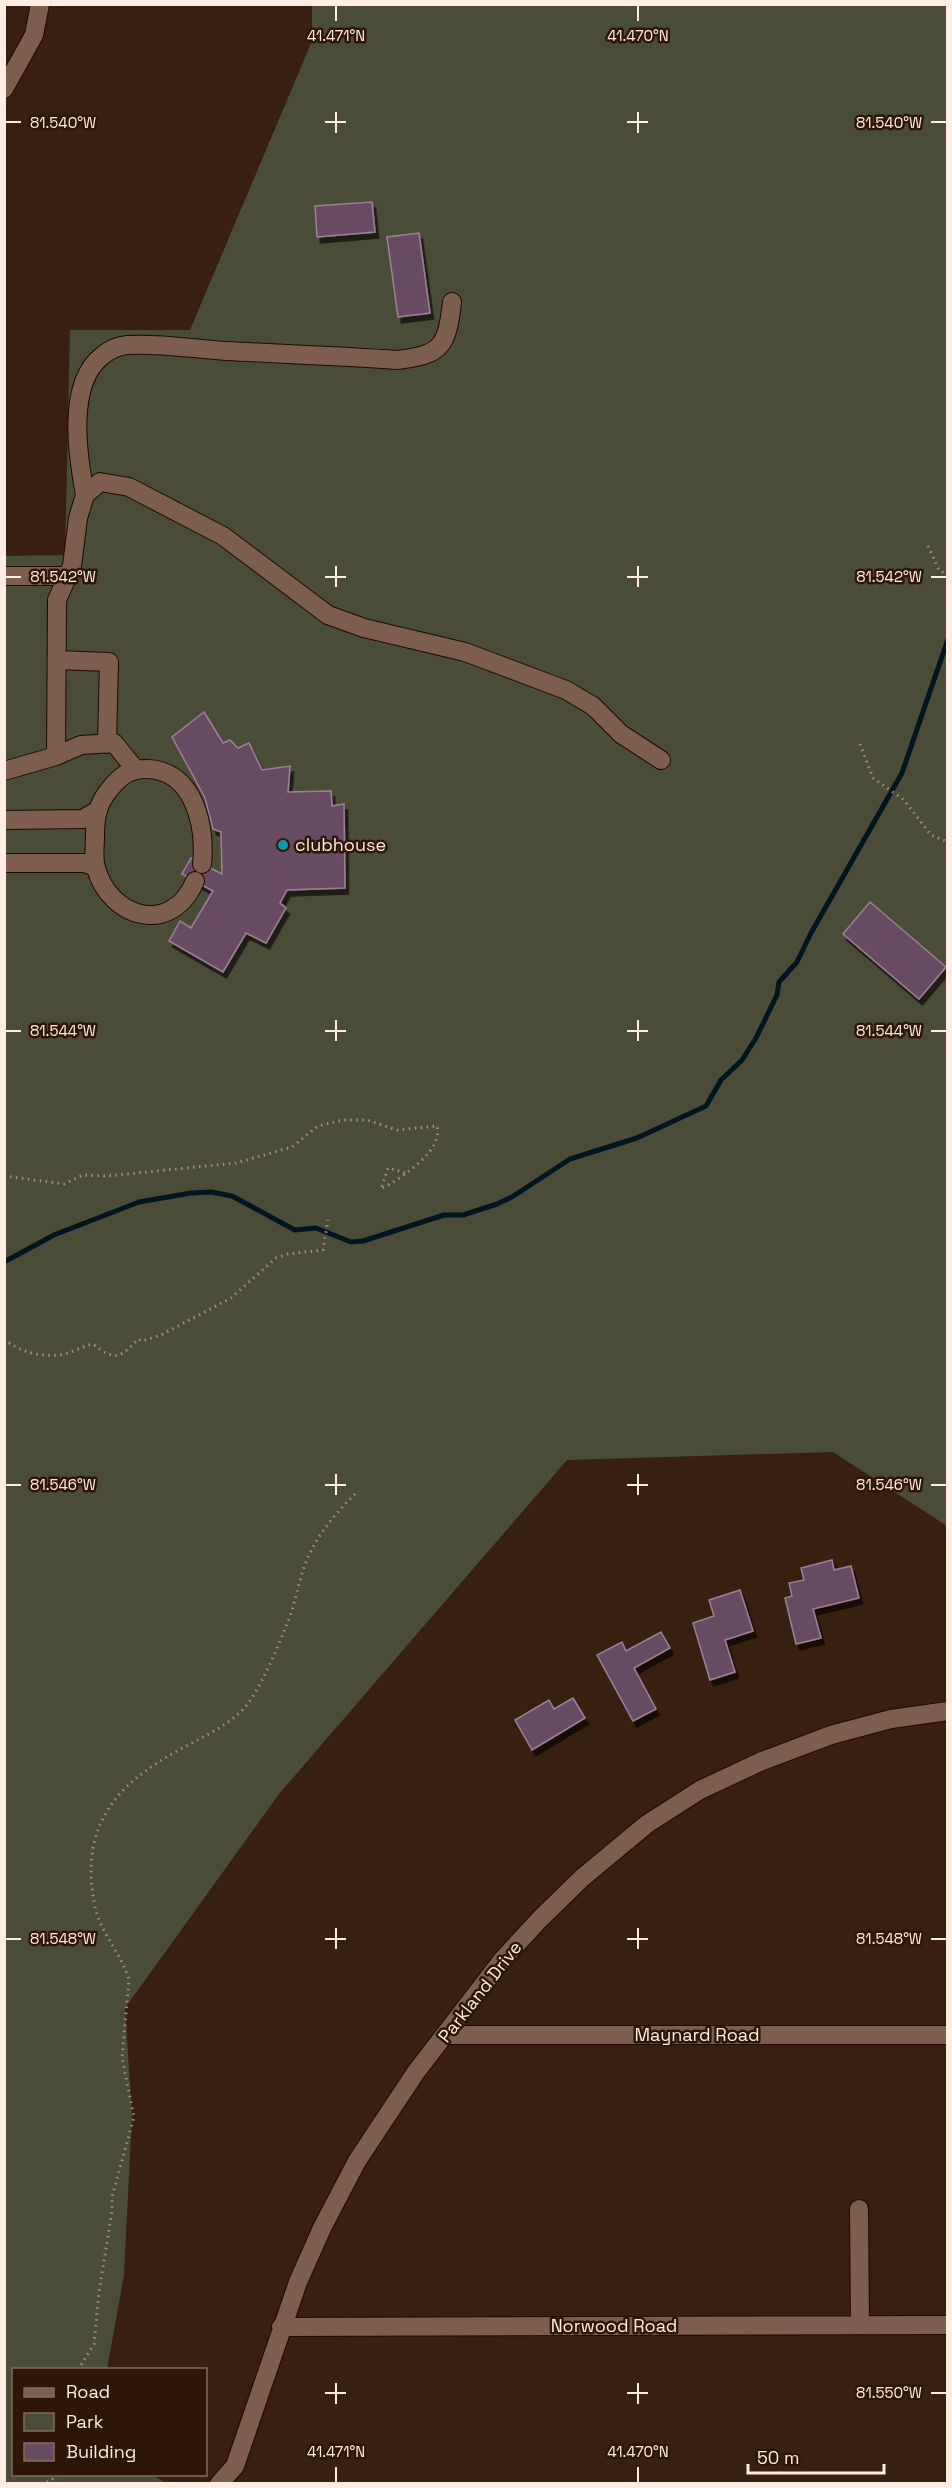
<svg xmlns="http://www.w3.org/2000/svg" width="952" height="2488" viewBox="0 0 952 2488" font-family="'Space Grotesk',sans-serif">
	<style>
		.green { fill: #4b4c37 }
		.lines { fill: none; stroke-linecap: round; stroke-linejoin: round }
		.stream { stroke: #02141d; stroke-width: 5 }
		.building { fill: #684b63; stroke: #9d8097; stroke-width: 1.5; filter: url(#shadow) }
		.minor-casing { stroke: #1f0800; stroke-width: 20 }
		.path { stroke: #a38c80; stroke-width: 3; stroke-dasharray: 1.5 4.5; stroke-linecap: butt }
		.minor { stroke: #7d5e4d; stroke-width: 18 }
		.ticks { fill: none; stroke: #ffece2; stroke-width: 2 }
		.culture-dot { fill: #0f9aa8; stroke: #2f1506; stroke-width: 2 }
		.labels { text-anchor: middle; stroke-width: 5; stroke-linejoin: round; paint-order: stroke }
		.poi-label { font-size: 18px; fill: #ffece2; stroke: #2f1506; text-anchor: start }
		.street-label { font-size: 18px; fill: #ffece2; stroke: #2f1506 }
		.ticks-label { font-size: 15px; text-anchor: middle; fill: #ffece2; stroke: #2f1506; stroke-width: 5; stroke-linejoin: round; paint-order: stroke }
	</style>
	<defs>
		<filter id="shadow"><feDropShadow dx="3.5" dy="6" stdDeviation="0" flood-color="#0009"/></filter>
	</defs>
	<rect width="100%" height="100%" fill="#391f0f"/>
	<path class="green" d="M312 5H947V1526L833 1452 567 1460 279 1794 125 2008 132 2115 124 2275 107 2369 14 2370V2474L152 2475 166 2483H5L4 556 65 555 70 330H190L312 41Z"/>
	<g class="lines">
		<path class="stream" d="M4 1262 54 1235 139 1202 191 1193 211 1192 232 1196 295 1230 316 1228 351 1242 363 1241 444 1215H463L497 1204 512 1197 570 1159 637 1138 706 1106 721 1080 742 1060 756 1038 777 995 779 982 797 962 811 933 902 773 948 639"/>
	</g>
	<path class="building" d="M372 202 375 232 317 237 315 206Z
		M419 233 430 313 398 317 387 237Z
		M204 712 223 743 230 740 238 748 249 743 262 770 290 766 288 792 331 791 332 806 344 804 345 888 287 890 280 903 286 908 266 943 246 933 223 972 169 941 180 921 191 928 213 891 182 874 191 858 222 874 221 832 213 829 205 798 172 737Z
		M870 902 946 967 919 999 843 934Z
		M832 1560 834 1570 851 1566 859 1598 813 1609 821 1638 796 1644 785 1598 792 1596 789 1583 804 1580 801 1568Z
		M740 1590 753 1631 725 1640 735 1672 710 1680 693 1623 714 1616 709 1600Z
		M661 1632 670 1648 634 1668 656 1709 633 1721 597 1655 622 1642 626 1651Z
		M573 1698 585 1718 532 1750 515 1720 549 1700 554 1709Z"/>
	<g class="lines">
		<defs>
			<path id="minor" d="M4 89 34 35 40 4
				M85 495C78 457 66 384 102 356 109 350 117 346 127 345 160 343 194 349 227 351 284 354 340 356 397 360 442 355 447 346 452 302
				M4 576H68
				M57 660 109 662 107 744
				M56 756 57 600 72 566 78 518 85 495 100 482 129 487 223 536 328 615 364 628 465 652 566 690 593 706 621 734 661 760
				M4 771 56 756 81 745 114 743 135 769
				M4 820 83 819 95 812
				M4 863H84L96 867
				M195 881C172 936 110 919 96 868 93 859 95 846 95 836 95 818 97 805 109 790 120 776 129 769 147 769 194 770 206 826 202 864
				M446 2035H948
				M859 2209 860 2325
				M281 2327 948 2325
				M219 2484 235 2466 298 2282 322 2228 357 2161 416 2072 503 1959 540 1919 582 1878 647 1824 700 1790 762 1761 831 1735 891 1719 948 1711"/>
		</defs>
		<use href="#minor" class="minor-casing"/>
		<path class="path" d="M928 546 939 570 948 575
			M860 744 873 778 904 800 931 835 948 842
			M4 1176 64 1184 83 1175 107 1176 236 1163 292 1147 318 1126 343 1120H367L397 1130 437 1126C444 1151 400 1179 381 1189L388 1168 406 1173
			M4 1339C21 1353 44 1358 65 1354 75 1351 83 1346 93 1344 114 1361 120 1359 138 1339L142 1341 161 1335 231 1298 276 1258 288 1254 323 1250 328 1220
			M78 2370 94 2344 99 2292 112 2211V2197L134 2117 122 2058 129 1980C122 1954 101 1934 95 1907 79 1828 113 1786 179 1750 204 1736 236 1723 252 1698 266 1675 277 1649 287 1624 297 1600 299 1574 311 1551 322 1529 338 1511 355 1494
			M41 2484 50 2481 59 2474"/>
		<use href="#minor" class="minor"/>
	</g>
	<path class="ticks" d="M336 6V21M638 6V21M336 112V133M638 112V133M6 122H21M325 122H346M627 122H648M931 122H946M336 566V587M638 566V587M6 577H21M325 577H346M627 577H648M931 577H946M336 1020V1041M638 1020V1041M6 1031H21M325 1031H346M627 1031H648M931 1031H946M336 1474V1495M638 1474V1495M6 1485H21M325 1485H346M627 1485H648M931 1485H946M336 1928V1949M638 1928V1949M6 1939H21M325 1939H346M627 1939H648M931 1939H946M336 2383V2404M638 2383V2404M325 2393H346M627 2393H648M931 2393H946M336 2467V2482M638 2467V2482"/>
	<circle class="culture-dot" cx="283" cy="845" r="6"/>
	<g class="labels">
		<g class="poi-label">
			<text x="295" y="851">clubhouse</text>
		</g>
		<g class="street-label">
			<text transform="translate(480 1992) rotate(-52)" y="6">Parkland Drive</text>
			<text x="697" y="2041">Maynard Road</text>
			<text x="614" y="2332">Norwood Road</text>
		</g>
	</g>
	<g class="ticks-label">
		<text x="336" y="41">41.471°N</text>
		<text x="638" y="41">41.470°N</text>
		<text x="889" y="128">81.540°W</text>
		<text x="63" y="128">81.540°W</text>
		<text x="889" y="582">81.542°W</text>
		<text x="63" y="582">81.542°W</text>
		<text x="889" y="1036">81.544°W</text>
		<text x="63" y="1036">81.544°W</text>
		<text x="889" y="1490">81.546°W</text>
		<text x="63" y="1490">81.546°W</text>
		<text x="63" y="1944">81.548°W</text>
		<text x="889" y="1944">81.548°W</text>
		<text x="889" y="2398">81.550°W</text>
		<text x="336" y="2457">41.471°N</text>
		<text x="638" y="2457">41.470°N</text>
	</g>
	<rect width="952" height="2488" fill="none" stroke="#ffece2" stroke-width="12"/>
	<rect x="12" y="2368" width="195" height="108" fill="#2f1506" stroke="#826b5e" stroke-width="1.5"/>
	<rect x="24" y="2388" width="30" height="9" fill="#7d5e4d" stroke="#826b5e" stroke-width="1.5"/>
	<text x="66" y="2398" font-size="18" fill="#ffece2">Road</text>
	<rect x="24" y="2413" width="30" height="18" fill="#4b4c37" stroke="#826b5e" stroke-width="1.5"/>
	<text x="66" y="2428" font-size="18" fill="#ffece2">Park</text>
	<rect x="24" y="2443" width="30" height="18" fill="#684b63" stroke="#826b5e" stroke-width="1.5"/>
	<text x="66" y="2458" font-size="18" fill="#ffece2">Building</text>
	<path d="M748 2464v9h136v-9" fill="none" stroke="#ffece2" stroke-width="3"/>
	<text x="757" y="2464" font-size="18" fill="#ffece2" stroke="#2f1506" stroke-width="4.5" paint-order="stroke">50 m</text>
</svg>
